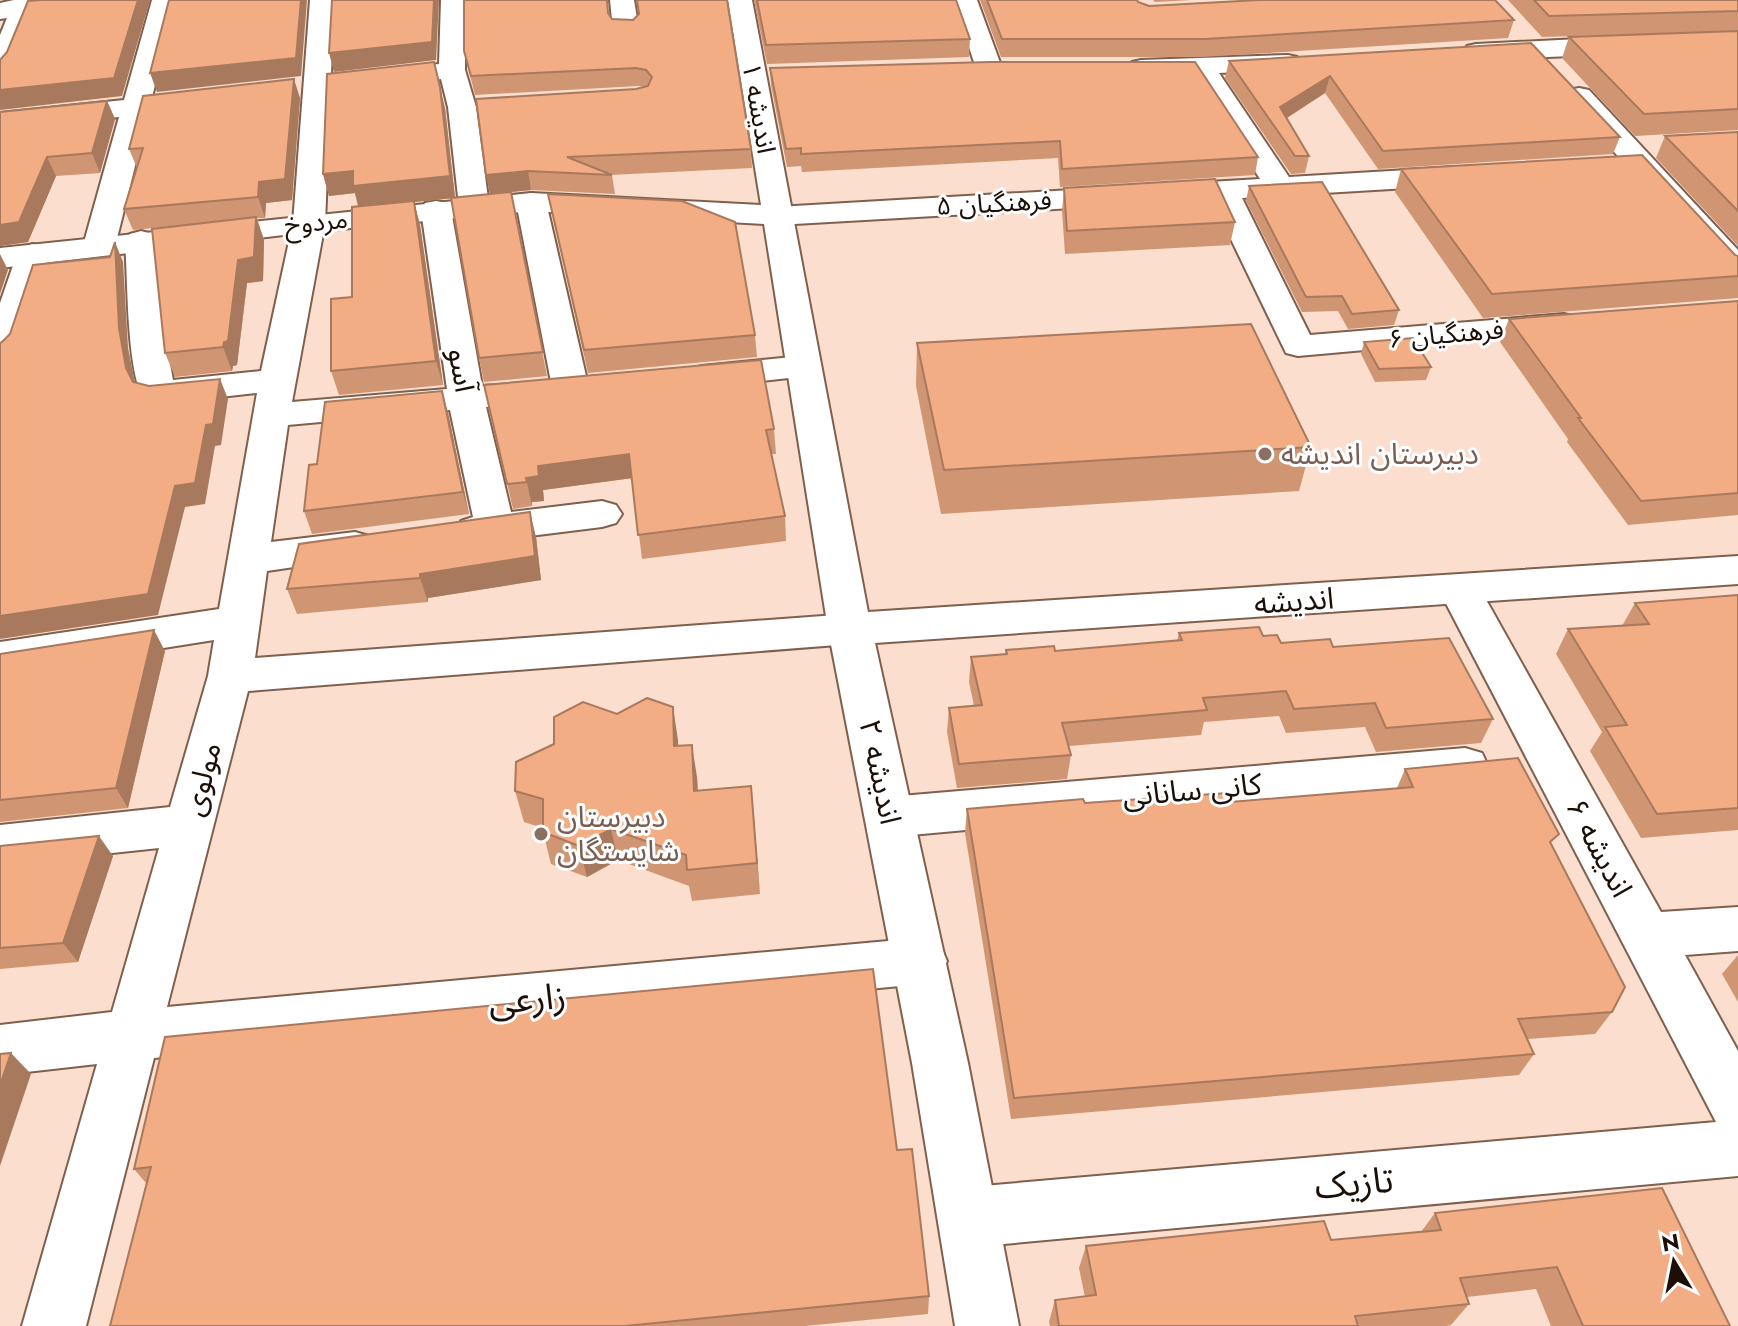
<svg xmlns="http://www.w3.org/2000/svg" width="1738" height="1326" viewBox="0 0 1738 1326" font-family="Jost,'Noto Sans Arabic',sans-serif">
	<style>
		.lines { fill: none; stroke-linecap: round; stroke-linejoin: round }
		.minor-casing { stroke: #7f604e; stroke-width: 4 }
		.tertiary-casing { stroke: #7f604e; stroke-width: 4 }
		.minor { fill: #fff; fill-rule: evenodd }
		.tertiary { fill: #fff; fill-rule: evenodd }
		.wall { fill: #d09572 }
		.shaded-wall { fill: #a9795d }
		.building { fill: #f2ad85; stroke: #a9795d; stroke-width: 2 }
		.education-dot { fill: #8d6e63; stroke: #fff; stroke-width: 3 }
		.labels { text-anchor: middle; stroke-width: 6; stroke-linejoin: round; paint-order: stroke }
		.far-street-label { font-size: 26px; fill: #1b0f08; stroke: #fff }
		.street-label { font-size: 30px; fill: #1b0f08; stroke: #fff }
		.education-label { font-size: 30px; fill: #785e54; stroke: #fff; text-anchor: start }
		.near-street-label { font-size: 36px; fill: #1b0f08; stroke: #fff }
	</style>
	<rect width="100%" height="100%" fill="#fbdece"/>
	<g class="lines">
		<defs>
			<path id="minor" d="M14 0H140L137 5 128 7 33 16 13 69 9 75 0 77V35L7 18 0 19V3Z
				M152 0H176L152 97 199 92 209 94 213 100 209 106 148 114 115 246 110 253 99 256 88 253 83 246 119 117 0 129V113L124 100Z
				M310 0H334L325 223 292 402 447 389 421 210 425 203 436 201 447 203 451 210 482 386 551 382 516 202 520 196 531 193 542 196 546 202 589 389 584 397C575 399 566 397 559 399 535 403 511 405 486 407L511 512 602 501 616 505 622 514 616 523 602 527 475 543 461 539 455 530 461 521 473 517 450 410 288 425 271 542 355 532 369 536 375 546 369 556 267 571 255 658 850 614 865 618 872 629 865 640 850 644 248 691 167 1007 921 938 940 945 947 961 940 977 921 984 154 1058 86 1326H22L97 1064 0 1075V1025L112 1012 159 848 0 865V825L170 807 208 676 214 640 0 674V642L219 609 257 393 158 404 145 401C126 373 128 278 125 241L130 234 141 231 152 234 157 241 168 353 173 380 261 371 293 223Z
				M441 0H465V70L476 107 489 206 485 213 474 215 463 213 459 206 448 107 441 79 379 87 369 85 365 79 369 73 379 71 439 64Z
				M610 0H634L639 30 635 35H617L613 30Z
				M953 0H977L1002 68 998 74H980L976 68Z
				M1721 32 1738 33V49L1476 60 1467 58 1463 52 1467 46 1476 44Z
				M1288 55 1297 57 1301 63 1297 69 1219 73 1289 177 1458 167 1469 170 1473 176 1469 182 1458 185 1242 198 1310 335 1564 314 1576 317 1581 324 1576 331 1298 356 1286 353 1212 200 777 225 766 223 761 216 766 209 777 207 1260 179 1193 74H1132L1128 68 1132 62 1141 60Z
				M1579 88 1589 90 1738 250V279L1726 276 1569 102 1565 96 1569 90Z
				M33 244 44 247 49 254 18 353 12 360 0 364V303L17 254 22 247Z
				M802 356 815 359 820 367 815 375 702 388 689 385 684 377 689 369 702 366Z
				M1460 575 1475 580 1661 912 1738 907V951L1685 955 1738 1051V1176L971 1247 950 1238 941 1217 950 1196 971 1187 1716 1122 1439 590 1445 580Z
				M1465 748 1482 753 1488 766 1482 779 1465 784 889 837 872 831 865 817 872 803 889 797Z"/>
			<path id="tertiary" d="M728 0H752L868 612 1738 556V584L875 643 968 1063 1019 1326H955L912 1063 828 629 764 224 531 211 309 232 0 268V248L531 193 761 205Z"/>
		</defs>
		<use href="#minor" class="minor-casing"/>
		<use href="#tertiary" class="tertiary-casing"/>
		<use href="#minor" class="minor"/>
		<use href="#tertiary" class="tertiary"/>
	</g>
	<path class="wall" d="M636 0H727L751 149 752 168 611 175H612L615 194 531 190 490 194 486 175 636 89 644 87 638 86 475 95 464 51 609 14 612 19 633 20 639 15Z
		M754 0H956L970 39 969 57 767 64Z
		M980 0H1137L1138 2 1149 6 1514 20 1508 38 1202 57H1001Z
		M1153 0H1192L1155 2Z
		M1508 0H1738V31L1542 37Z
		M1738 31V130L1635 136 1562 58 1569 37Z
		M1531 43 1620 137 1613 154 1378 169 1325 93 1287 118 1309 156 1305 173 1291 174 1225 78 1229 61Z
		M770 68 1258 157 1255 175 1060 187 1058 158 802 172 801 166 787 167 771 85Z
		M300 98 292 200 266 203 265 218H257L264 240 263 281 247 283 237 365 233 366 232 371 175 377 165 353 183 225 133 230 124 209 137 168 129 149Z
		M107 101 115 119 100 173 56 176 28 242 0 246V112Z
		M445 108 455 198 511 192 547 376 484 382 479 358 451 198 414 202 420 225 443 385 339 395 331 371 352 297 358 207 355 193 329 196 323 174Z
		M1738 132V246L1656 158 1665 136Z
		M1401 169 1738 256V298L1483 318 1395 192Z
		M1249 186 1399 310 1394 325 1348 329 1338 311 1302 312 1246 201Z
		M1064 188 1235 222 1230 245 1065 254 1062 211Z
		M548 194 755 335 757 357 588 373Z
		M1738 301V515L1628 525 1567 442 1568 439 1500 342 1509 319Z
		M1364 342 1431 367 1426 380 1375 382 1361 354Z
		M917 343 1311 447 1299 491 941 514 916 386Z
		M484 385 774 429 776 454H771L785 516 786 541 642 559 632 478 543 490 544 501 532 502V506L513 509Z
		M448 413 469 514 312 534 304 511 317 464Z
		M536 537 541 580 428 598V602L297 614 287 589Z
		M1738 595V830L1641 838 1590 751 1602 732 1556 654 1568 629 1622 626 1635 603Z
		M1179 633 1263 636 1281 643 1333 647 1493 719 1481 743 1376 752 1365 727 1286 733 1279 716 1204 722 1201 735 1069 746 1071 755 1067 779 957 788 947 732 949 708 974 706 969 682 971 657 1005 654 1006 650 1055 651 1177 641Z
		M165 651 128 808 0 822V654Z
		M678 740V746L697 777 698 791 751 786 760 894 692 901 689 886 618 860 587 877 551 864 543 832V828L524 822 515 791Z
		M1405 769 1552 845 1612 1012 1595 1034 1528 1039 1534 1054 1519 1075 1011 1119 965 833 967 809 1085 803 1230 802 1397 788Z
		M0 846 113 856 78 962 0 969Z
		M1738 955V1002L1722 974Z
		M165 1037 897 1150 929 1296 928 1314 805 1326H110L146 1183 134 1169Z
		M1435 1213 1730 1326H1551L1536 1289 1467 1297 1469 1304 1451 1325 1446 1326H1050L1049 1322 1055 1300 1085 1297 1079 1268 1086 1246 1331 1240 1421 1232Z"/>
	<path class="shaded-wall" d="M138 0H150L122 96 0 110V90Z
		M301 0H307L301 76 157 92 150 73Z
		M434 0H439L436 60 334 72 329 53Z
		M1330 76 1325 93 1277 124 1280 107Z
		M294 79 300 98 292 200 266 203 265 218 258 197 259 182Z
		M440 87 445 108 455 198 414 202 420 225 443 385 436 361 359 208 355 193 329 196 323 174 353 171Z
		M107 101 115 119 100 173 92 153Z
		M47 157 56 176 28 242 0 246V225Z
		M528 171 531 190 490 194 486 175Z
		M256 217 264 240 263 281 247 283 237 365 233 366 232 371 223 347 238 260Z
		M115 242 123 262 128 348 136 388 126 368 119 328Z
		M0 254 8 270 0 294Z
		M220 379 228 399 221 445 215 446 205 504 185 507 158 615 0 639V616L175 486 206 425Z
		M442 391 448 413 469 514 463 492Z
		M629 454 633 478 543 490 544 501 532 502V506L526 478 538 466Z
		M530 512 536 537 541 580 428 598V602L420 578V574Z
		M154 630 165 651 128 808 116 788Z
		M673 707 678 740 679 779 674 746Z
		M692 745 697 777 699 823 694 791Z
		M751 786 754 818 760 894 757 863Z
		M611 829 618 860 587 877 579 846Z
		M99 836 113 856 78 962 63 943Z
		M11 1053 31 1074 0 1166V1085Z"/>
	<path class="building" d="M40 0H138L114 78 0 90V60L7 52 28 1Z
		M169 0H301L296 58 150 73Z
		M332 0H434L432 42 329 53Z
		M464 0H607L608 13 612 19 633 20 639 14 637 0H727L751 149 567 157 612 175 528 171 486 175 476 99 636 89 648 86 652 77 646 70 636 68 471 76 464 51Z
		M757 0H956L970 39 766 45Z
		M987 0H1137L1138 2 1149 6 1259 0H1495L1514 20 1205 39H1002Z
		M1534 0H1738V11L1549 16Z
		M1738 31V109L1644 114 1569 37Z
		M1531 43 1620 137 1383 151 1330 76 1280 107 1309 156H1295L1229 61Z
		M434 62 440 87 450 176 353 186V171L323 174 327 74Z
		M990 62H1195L1258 157 1062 169 1060 141 801 154V148L786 149 770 68Z
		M294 79 285 179 259 182 258 197 124 209 143 148 129 149 143 96Z
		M107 101 92 153 47 157 19 222 0 225V112Z
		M1738 132V211L1665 136Z
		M1642 155 1735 255 1738 256V276L1492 294 1401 169Z
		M1215 179 1235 222 1067 231 1064 188Z
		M1322 182 1399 310 1352 314 1342 296 1306 297 1249 186Z
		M511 192 543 352 479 358 451 198Z
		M548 194 682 201 735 222 755 335 584 350Z
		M414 201 436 361 331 371V299L352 297V207Z
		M256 217 254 257 238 260 228 341 224 342 223 347 165 353 152 229Z
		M115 242 119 328 126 368 133 382 149 386 220 379 213 424 206 425 195 483 175 486 148 594 0 616V343L2 342 10 334 33 265 110 257Z
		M1738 301V493L1641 501 1578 418H1581L1509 319Z
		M1251 324 1311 447 944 470 917 343Z
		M1413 338 1431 367 1379 369 1364 342Z
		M761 360 774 429 766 430 785 516 638 535 629 454 538 466 539 476 526 478 527 482 507 484 484 385Z
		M442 391 463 492 304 511 309 465 317 464 325 402Z
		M530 512 535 556 420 574V578L287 589 299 544Z
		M1738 595V808L1657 814 1605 727 1627 725 1568 629 1649 624 1635 603Z
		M1259 627 1263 636 1277 635 1281 643 1330 639 1333 647 1449 638 1493 719 1386 728 1375 703 1294 709 1286 691 1203 698 1207 710 1062 723 1071 755 959 764 949 708 982 705 971 657 1007 654 1006 650 1054 646 1055 651 1182 640 1179 633Z
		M154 630 116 788 0 800V654Z
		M647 698 673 707 674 746 692 745 694 791 751 786 757 863 687 870 686 855 611 829 579 846 543 832V799L515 791 516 762 554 744V717L583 702 617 714Z
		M1518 758 1559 834 1550 842 1625 987 1612 1012 1518 1019 1534 1054 1014 1098 967 809 1083 799 1085 803 1227 793 1230 802 1413 787 1405 769Z
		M99 836 63 943 0 948V846Z
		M873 969 897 1150 912 1149 929 1296 625 1326H110L151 1167 134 1169 165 1037Z
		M11 1053 0 1085V1054Z
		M1662 1188 1730 1326H1583L1557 1267 1460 1278 1469 1304 1355 1316 1358 1326H1059L1055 1300 1096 1295 1086 1246 1324 1221 1331 1240 1441 1230 1435 1213Z"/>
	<g class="education-dot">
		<circle cx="1265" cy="454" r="8"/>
		<circle cx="541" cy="834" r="8"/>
	</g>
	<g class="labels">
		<g class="far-street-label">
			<text transform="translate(759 108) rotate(80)" y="9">اندیشه ۱</text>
			<text transform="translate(994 203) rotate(-3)" y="9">فرهنگیان ۵</text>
			<text transform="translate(316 222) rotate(-6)" y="9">مردوخ</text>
			<text transform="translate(1446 334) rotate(-5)" y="9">فرهنگیان ۶</text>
		</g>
		<g class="street-label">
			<text transform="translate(462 370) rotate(80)" y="10">آسو</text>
			<text transform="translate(1294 601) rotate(-4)" y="10">اندیشه</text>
			<text transform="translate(880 772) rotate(78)" y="10">اندیشه ۲</text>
			<text transform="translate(202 779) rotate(-75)" y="10">مولوی</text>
			<text transform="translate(1192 790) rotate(-5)" y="10">کانی سانانی</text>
			<text transform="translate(1599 848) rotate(62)" y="10">اندیشه ۶</text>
		</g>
		<g class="education-label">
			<text x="1281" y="464">دبیرستان اندیشه</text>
			<text x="557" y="827">دبیرستان<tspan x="557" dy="34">شایستگان</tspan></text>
		</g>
		<g class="near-street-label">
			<text transform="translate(527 998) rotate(-5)" y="13">زارعی</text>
			<text transform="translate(1354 1182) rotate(-5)" y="13">تازیک</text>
		</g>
	</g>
	<g transform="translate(1674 1262) rotate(350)" stroke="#ffffff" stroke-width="6" paint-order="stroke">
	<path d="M0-6L14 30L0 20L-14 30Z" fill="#1b0f08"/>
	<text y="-12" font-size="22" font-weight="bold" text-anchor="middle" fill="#1b0f08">N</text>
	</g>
</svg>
